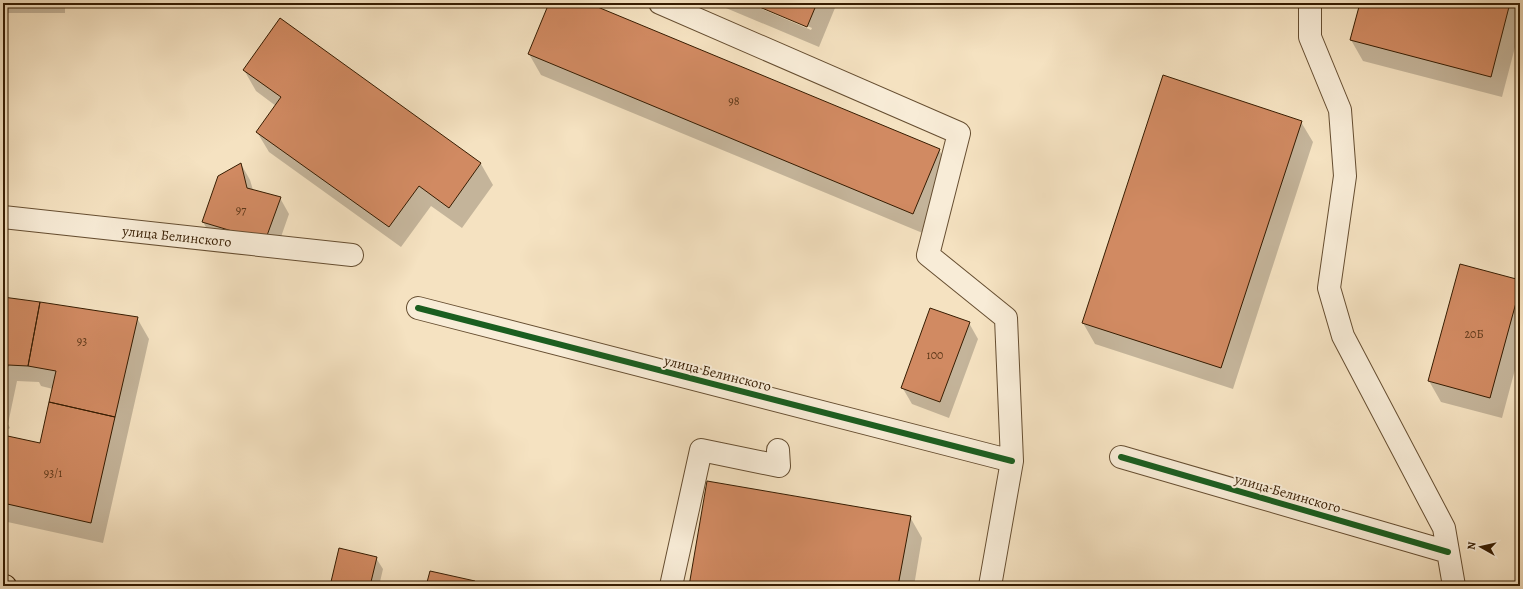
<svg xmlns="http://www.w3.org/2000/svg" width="1523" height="589" viewBox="0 0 1523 589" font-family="Alegreya,serif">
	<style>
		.shadow { fill: #0003 }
		.building { fill: #d18a62; stroke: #361c01 }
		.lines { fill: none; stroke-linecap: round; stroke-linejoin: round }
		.minor-casing { stroke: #664e31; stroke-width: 24 }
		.major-casing { stroke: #361c01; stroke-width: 24 }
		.minor { stroke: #f8ecd7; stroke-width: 22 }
		.major { stroke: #f5e2c1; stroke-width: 22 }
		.cycleway-casing { stroke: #f8ecd7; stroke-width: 8 }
		.cycleway { stroke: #1b5e20; stroke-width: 6 }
		.labels { text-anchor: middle; stroke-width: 4; stroke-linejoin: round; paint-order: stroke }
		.number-label { font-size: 12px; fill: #5d3819 }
		.street-label { font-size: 14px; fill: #361c01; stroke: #f8ecd7 }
	</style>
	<rect width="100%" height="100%" fill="#f5e2c1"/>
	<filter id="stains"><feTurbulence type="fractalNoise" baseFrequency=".005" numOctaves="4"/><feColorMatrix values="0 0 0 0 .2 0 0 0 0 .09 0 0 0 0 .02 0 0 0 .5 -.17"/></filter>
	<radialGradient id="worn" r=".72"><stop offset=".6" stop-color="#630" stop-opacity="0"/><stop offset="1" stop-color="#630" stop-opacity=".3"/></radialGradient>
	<path class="shadow" d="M3 3H65V13H3Z
		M550 3H585L939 150 951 170 925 234 541 75 529 54Z
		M714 3H748L811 30 812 28 753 3H837L819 47Z
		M1361 3H1520V28L1502 97 1363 61 1351 40Z
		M281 20 481 164 493 185 462 228 431 206 401 247 269 152 257 132 276 106 256 91 244 70Z
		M1301 122 1313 142 1233 389 1095 344 1083 323Z
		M241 164 250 180 253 190 280 198 289 214 274 257 213 239 203 222Z
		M1520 281V351L1502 418 1441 402 1429 381Z
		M3 298 137 318 149 339 103 543 3 521V436L41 445 53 389 41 386 39 382 17 381 8 424 10 428 3 432Z
		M969 323 978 339 949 418 912 404 902 387Z
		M910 517 922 538 914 586H690Z
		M376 558 383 569 379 586H331Z"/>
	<path class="building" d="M549 3H588L940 149 913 214 528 54Z
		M750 3H817L807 27Z
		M1360 3H1510L1491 77 1350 40Z
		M280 18 481 163 449 208 419 186 389 227 256 132 281 97 243 70Z
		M1163 75 1302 121 1221 368 1082 323Z
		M241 163 247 188 281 197 265 241 202 222 218 176Z
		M1460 264 1520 280V288L1490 398 1428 381Z
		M3 297 40 302 28 366 8 365 3 387Z
		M40 302 138 317 115 417 49 402 56 371 28 366Z
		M930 308 970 322 940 402 901 388Z
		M49 402 115 417 91 523 3 503V435L40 443Z
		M707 481 911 516 898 586H689Z
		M339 548 377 557 370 586H330Z
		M430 571 475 581 474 586H426Z"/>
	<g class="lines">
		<defs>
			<path id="minor" d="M660 3 959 133 928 255 1006 318 1012 461 990 586
				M1310 3V37L1340 110 1345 176 1329 288 1343 336 1444 528 1454 586
				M3 217 352 255
				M418 308 1012 461
				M1121 457 1448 552
				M671 586 701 450 779 466 778 450"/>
			<path id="major" d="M3 586H5"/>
		</defs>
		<use href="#minor" class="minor-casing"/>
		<use href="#major" class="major-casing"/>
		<use href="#minor" class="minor"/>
		<use href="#major" class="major"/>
		<defs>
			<path id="cycleway" d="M418 308 1012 461
				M1121 457 1448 552"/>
		</defs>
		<use href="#cycleway" class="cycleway-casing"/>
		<use href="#cycleway" class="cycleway"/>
	</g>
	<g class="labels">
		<g class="number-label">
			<text x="734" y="105">98</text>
			<text x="241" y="214">97</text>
			<text x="1474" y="338">20Б</text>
			<text x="82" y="345">93</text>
			<text x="935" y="359">100</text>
			<text x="53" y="477">93/1</text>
		</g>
		<g class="street-label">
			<text transform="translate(177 236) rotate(6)" y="5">улица Белинского</text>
			<text transform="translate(718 373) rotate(14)" y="5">улица Белинского</text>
			<text transform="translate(1288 493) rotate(16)" y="5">улица Белинского</text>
		</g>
	</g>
	<rect width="1523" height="589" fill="none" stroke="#f5e2c1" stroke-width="16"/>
	<rect x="4" y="4" width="1515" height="581" fill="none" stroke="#361c01" stroke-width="2"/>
	<rect x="8" y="8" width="1507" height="573" fill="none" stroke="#361c01"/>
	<g transform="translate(1481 547) rotate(278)" stroke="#f8ecd7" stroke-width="3" paint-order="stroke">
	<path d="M0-3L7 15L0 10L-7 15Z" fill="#361c01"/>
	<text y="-6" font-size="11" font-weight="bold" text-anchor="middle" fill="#361c01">N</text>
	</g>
	<rect width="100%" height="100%" filter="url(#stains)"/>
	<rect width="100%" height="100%" fill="url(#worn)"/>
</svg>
